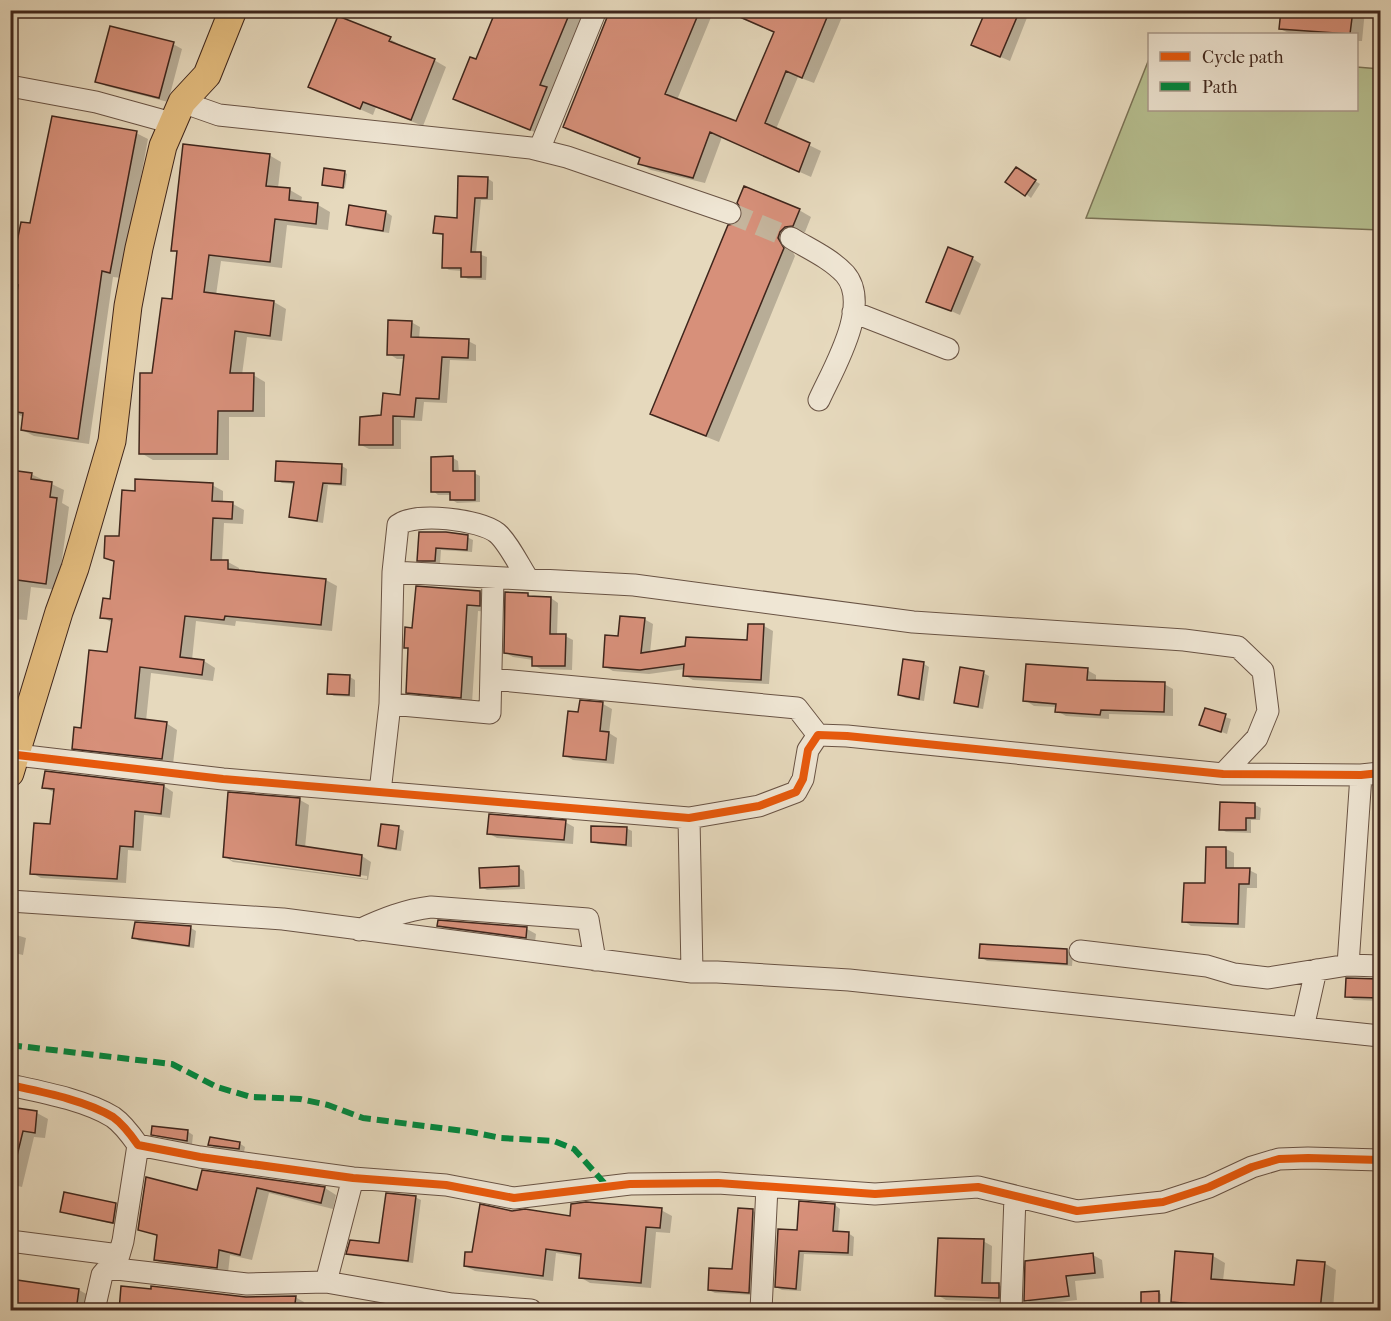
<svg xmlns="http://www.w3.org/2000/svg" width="1391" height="1321" viewBox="0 0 1391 1321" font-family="'IM FELL French Canon',serif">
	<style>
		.green { fill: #b6bf90; stroke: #7a7256; stroke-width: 1.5 }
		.shadow { fill: #0003; fill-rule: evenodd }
		.building { fill: #d7907a; stroke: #3f261c; stroke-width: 1.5 }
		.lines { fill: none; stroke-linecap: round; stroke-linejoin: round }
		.minor-tunnel { stroke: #c5b59d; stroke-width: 21; stroke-dasharray: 21 10; stroke-linecap: butt }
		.minor-casing { stroke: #695344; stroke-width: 23 }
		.major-casing { stroke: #3f261c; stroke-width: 29 }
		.minor { stroke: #efe6d4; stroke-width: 21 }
		.major { stroke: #e3bc7e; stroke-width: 27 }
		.quiet { stroke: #00873e; stroke-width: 6; stroke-dasharray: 12 6; stroke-linecap: butt }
		.cycleway-casing { stroke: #efe6d4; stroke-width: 11 }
		.cycleway { stroke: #e8590c; stroke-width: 8 }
	</style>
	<rect width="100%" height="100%" fill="#e6d9bd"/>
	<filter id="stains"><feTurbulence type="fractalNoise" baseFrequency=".00333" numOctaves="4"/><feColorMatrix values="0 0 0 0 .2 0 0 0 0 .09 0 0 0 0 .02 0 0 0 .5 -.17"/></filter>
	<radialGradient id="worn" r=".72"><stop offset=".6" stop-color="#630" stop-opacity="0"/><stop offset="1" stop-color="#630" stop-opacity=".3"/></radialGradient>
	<path class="green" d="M1149 59 1150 110H1356L1357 67 1380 69V230L1086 218Z"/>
	<path class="shadow" d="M497 10H586L542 135 466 105 455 99 476 61Z
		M612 10H714L677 100 737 123 775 33 721 10H845L814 83 798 77 776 129 821 151 811 177 722 137 705 183 651 170 639 163 641 159 576 133 564 126Z
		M987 10H1030L1010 61 973 45Z
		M1282 10H1365L1362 41H1356V34H1291L1280 29Z
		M339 18 390 39 402 46 401 48 434 60 446 67 423 126 376 107 373 115 310 87Z
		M173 44 182 49 168 102 106 86 97 81Z
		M136 133 148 139 122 278 113 277 89 444 34 436 22 430 23 417 11 411 16 377 10 376V265L14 266 31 225Z
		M269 155 281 162 278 188 290 190 302 197 301 203 318 205 330 212 328 230 287 225 282 268 221 261 216 295 274 302 286 309 282 341 247 337 242 375H253L265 382V417H229V460H153L141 453 154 374 173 301 178 253 173 250Z
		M1016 169 1040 184 1031 198 1026 194Z
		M344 172 347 174 345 188 326 185Z
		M487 178 493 182V200H481L476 253 487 257 486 280 468 279 462 276V271L449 270 444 267 445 236 435 232 459 220Z
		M350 207 386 212 392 216 389 233 354 228 348 224Z
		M799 210 811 217 805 232 798 233 790 246 795 256 719 442 664 420 652 413 739 224Z
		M972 258 981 264 960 315 928 301Z
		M411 322 420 327 419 339 468 341 476 345V361L450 360 447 403 424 402 422 421 401 420V449H369L361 445 382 416 402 396 405 359H397L389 354Z
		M453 458 458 461 459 473H474L480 476V502L457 503 451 499V495H438L433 491Z
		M342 466 347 469 346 486 328 485 323 523 296 519 291 516 295 484 282 483 277 480Z
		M10 472 31 474 64 490 62 503 69 507 58 590 31 587 27 620 13 619 10 640Z
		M212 485 223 491V503L233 504 244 510 243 524 224 523 222 562H228L239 568V571L326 580 337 586 332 631 236 621 235 626 196 621 192 660 204 661 215 668 213 681 151 673 146 721 166 723 177 730 173 764 84 754 73 748 82 730 109 654 113 623 102 617 111 600 116 563 105 558 120 538 136 493Z
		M421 533 467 537 473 540 472 552 441 550 440 564 425 563 419 560Z
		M480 592 491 598 490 612 478 611 472 703 418 698 407 692 410 650 406 647 414 629Z
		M527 594 534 598H551L558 603 557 635 565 636 573 640 572 670 541 669 533 665V660L513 657 506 653Z
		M644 619 653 624 650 653 748 642 749 625 764 626 773 631 769 684 693 680 684 675 685 669 649 674 613 671 604 666 619 638Z
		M905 661 924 664 929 667 924 701 905 698 900 695Z
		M1087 670 1096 675V682L1164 684 1173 689V716L1109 714V719L1066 716 1057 711V707L1034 706 1025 700Z
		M983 673 989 676 983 709 961 705 956 702Z
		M350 677 355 680V697L334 696 328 693Z
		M581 702 603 704 612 709 609 733 617 738 614 764 573 760 564 755 580 714Z
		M1206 710 1231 719 1227 734 1201 724Z
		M164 786 173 792 170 818 144 815 141 851 128 850 126 883 41 878 32 873 52 826 55 793 44 787Z
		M300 800 309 805 305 848 362 856 371 862 368 880 233 862 224 856ZM231 857 367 876V879L231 860Z
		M1222 804 1255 805 1261 808 1260 820H1251V833L1226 832 1221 829Z
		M565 822 574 827 573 844 497 838 488 833Z
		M398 828 404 831 401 851 385 849 380 846Z
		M626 828 632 831V847L598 844 593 841Z
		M1226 849 1234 853V869L1249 870 1257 874V888H1247L1245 928 1191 926 1184 921Z
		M518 867 524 871 525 889 487 890 481 887Z
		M439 922 527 929 536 934 535 942 448 930 439 925Z
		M191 928 196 931 194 948 139 941 134 937Z
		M10 933 26 938 23 955 10 952Z
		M1067 951 1073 954 1072 966 987 961 981 957Z
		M1348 979 1380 981V1001L1354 1000 1347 996Z
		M10 1099 18 1105V1110L37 1113 48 1119 45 1138 34 1137 22 1187 10 1184Z
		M187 1131 193 1135 192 1144 158 1137 153 1134Z
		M239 1143 245 1147 244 1152 215 1148 210 1144Z
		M203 1172 325 1188 336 1195 333 1209 269 1193 252 1260 230 1255 228 1273 167 1266 156 1260 159 1237 139 1229 198 1191Z
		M415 1197 421 1200 413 1263 354 1256 348 1253 380 1245Z
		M115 1205 121 1208 118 1225 67 1214 61 1211Z
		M835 1205 840 1209 838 1233H848L854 1237 853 1256 804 1254 801 1291 782 1290 776 1287 798 1231Z
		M661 1210 672 1216 670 1233 656 1232 651 1288 590 1283 580 1277 582 1257 556 1253 553 1281 475 1271 465 1266 512 1212 572 1218Z
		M753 1211 758 1214 754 1295 715 1293 709 1290 734 1271Z
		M983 1241 992 1246 991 1284 999 1285 1008 1290 1007 1302 946 1300 937 1295Z
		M1176 1253 1213 1256 1225 1263 1223 1281 1296 1287 1324 1263 1336 1270 1333 1310H1218L1184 1308 1172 1301Z
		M1093 1255 1102 1260 1104 1278 1075 1281 1077 1300 1034 1305 1026 1300Z
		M10 1281 79 1290 90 1296 88 1310H10Z
		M123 1288 246 1298 295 1297 304 1302 303 1310H163L148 1309V1310H120Z
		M1159 1293 1161 1294V1309L1142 1308Z"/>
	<path class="building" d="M496 10H571L540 85 547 87 530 130 453 99 470 57 476 59Z
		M610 10H700L665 94 736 121 774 32 724 10H830L802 78 786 71 765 123 810 143 799 172 710 132 693 178 638 164 640 158 563 127Z
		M986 10H1020L1000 57 971 45Z
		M1281 10H1353L1350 34 1279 29Z
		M338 16 391 37 389 41 435 59 411 120 363 102 360 109 308 87Z
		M110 26 174 42 159 98 95 82Z
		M52 116 137 131 110 273 102 271 78 439 21 430 23 413 10 411 15 372 10 371V314L14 315 18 285 10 284V276L21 222 30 223Z
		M183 144 270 154 266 186 290 188 289 200 318 203 316 224 275 219 270 262 209 255 204 292 274 301 270 336 235 331 230 373H254L253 411H218L217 454H139L140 373H152L162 298 172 299 177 251H171Z
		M1016 167 1036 180 1025 196 1005 182Z
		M324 168 345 171 343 188 322 185Z
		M458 176 488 177 487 198H475L471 252H481V277H461V268H442L443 234 433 233 435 216 457 218Z
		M744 186 800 209 793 226 785 227 780 232 778 238 784 248 706 436 650 414 728 225 738 223 742 218V210L737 203Z
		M349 205 386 211 383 231 346 225Z
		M948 247 973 257 951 311 926 302Z
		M388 320 412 321 411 337 469 339 468 358 442 357 439 399 416 398 414 417 393 416V445H359L360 417 381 415 383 393 400 395 404 355H387Z
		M453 456V471H475V500H450V492H431V457Z
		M276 461 342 464 341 484 323 483 317 521 289 517 294 482 275 481Z
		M10 470 32 473 31 479 52 482 50 497 57 498 46 584 10 579Z
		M135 479 213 483 212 501 233 502 232 519 213 518 211 560H228V569L326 579 321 625 225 616 224 620 185 616 180 657 204 660 202 675 140 667 135 718 167 722 162 759 72 749 74 727 81 728 89 650 107 652 112 619 100 618 103 598 110 599 114 561 104 558 105 536H119L122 490 135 491Z
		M419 532H446L468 535 467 550 436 548 435 561H417Z
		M416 586 480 591V606L467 605 461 698 406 693 408 648H404L405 627 412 628Z
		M505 592 528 593V596L551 597 550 634H566L565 666H532V657L504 653Z
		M620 616 645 618 641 653 685 646 686 637 747 640 748 624H764L761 680 683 676 684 664 640 670 603 667 605 635 618 636Z
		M903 659 924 662 919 699 898 695Z
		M1026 664 1088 668 1087 680 1165 682 1164 712 1101 710 1100 715 1055 712 1056 704 1023 701Z
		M960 667 984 671 978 707 954 703Z
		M328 674 350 675 349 695 327 694Z
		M580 700 603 702 600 731 609 732 606 760 563 756 568 711 578 712Z
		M1205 708 1226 714 1221 732 1199 725Z
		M45 771 164 785 161 814 135 811 133 847 120 846 117 879 30 874 34 823 50 824 54 789 42 788Z
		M228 792 300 798 296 845 362 855 360 876 223 857Z
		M1220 802 1255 803V818H1246V830H1219Z
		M489 814 566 820 564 840 487 834Z
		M381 824 399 826 396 849 378 846Z
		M591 826 627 827 626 845 591 842Z
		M1206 847H1226V868H1250L1249 884H1239L1238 924 1182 922 1184 883H1205Z
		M519 866V886L480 888 479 868Z
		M438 920 527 927 526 938 437 926Z
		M135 922 191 926 189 946 132 938Z
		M980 944 1067 949V964L979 958Z
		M1346 978 1380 979V998L1345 997Z
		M10 1107 37 1111 35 1133 23 1131 16 1160H10Z
		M152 1126 188 1130 187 1141 151 1135Z
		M210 1137 240 1142 239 1149 208 1145Z
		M202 1170 325 1187 321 1203 257 1188 240 1255 219 1250 217 1268 154 1260 157 1235 138 1230 146 1177 197 1190Z
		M64 1192 116 1203 113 1223 60 1212Z
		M386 1193 416 1196 408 1261 346 1254 350 1240 379 1243Z
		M799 1201 835 1204 833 1231 849 1232 848 1253 799 1251 796 1289 775 1287 778 1229 797 1230Z
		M586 1202 662 1208 660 1228 646 1227 641 1283 579 1278 581 1254 546 1249 543 1276 464 1266 465 1252H472L480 1204 512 1211 525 1209 570 1216 571 1204Z
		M738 1208 753 1209 749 1293 708 1290 709 1268 732 1269Z
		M938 1238 984 1239 982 1283H999V1298L935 1296Z
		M1175 1251 1213 1254 1211 1279 1294 1285 1297 1260 1325 1262 1320 1311H1279L1171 1302Z
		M1093 1253 1095 1273 1066 1276 1069 1296 1024 1301 1025 1261Z
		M10 1279 79 1289 76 1311H10Z
		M121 1286 151 1289V1286L246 1297 296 1296 294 1311H191L139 1305V1311H119Z
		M1159 1291V1308L1141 1309V1292Z"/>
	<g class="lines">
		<path class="minor-tunnel" d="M730 213 791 238"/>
		<defs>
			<path id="minor" d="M10 86 96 102 172 123
				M182 102 219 115 531 148 567 157 730 213
				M539 150 596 10
				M791 238C809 249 830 258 845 274 872 305 833 369 819 400
				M853 312 948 349
				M393 572 634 585 913 622 1184 640 1238 647 1263 671 1268 711 1257 738 1223 774
				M491 679 797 708 818 735
				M390 704 490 713 493 578
				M17 755 223 779 689 818 759 806 796 792 803 779 808 750 818 735 847 736 1223 774 1361 775 1380 773
				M380 792 390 704 393 572 398 525C415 512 480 519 497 533 508 542 520 567 528 579
				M689 818 692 972
				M10 901 283 919 692 972H717L849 980 1380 1036
				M359 930C383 919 405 910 431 907L588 919 595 960
				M1080 951 1207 966 1234 974 1268 978 1348 965 1380 966
				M1348 965 1361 775
				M1303 1028 1316 970
				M10 1085C42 1092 85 1100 113 1117 123 1124 131 1135 138 1145L200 1157 353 1178 446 1185 514 1198 630 1184 718 1183 875 1194 978 1187 1077 1211 1163 1202 1209 1187 1252 1167 1279 1159 1308 1158 1380 1160
				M10 1241 119 1255
				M108 1268 247 1284 326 1282 452 1304 531 1310
				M326 1282 353 1178
				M94 1310 102 1275 119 1255 123 1241 138 1145
				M761 1310 767 1187
				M1011 1310 1015 1196"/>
			<path id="major" d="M10 773 59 612 75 568 112 441 128 306 139 248 163 146 182 102 207 75 233 10"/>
		</defs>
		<use href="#minor" class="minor-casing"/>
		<use href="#major" class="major-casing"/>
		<use href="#minor" class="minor"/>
		<use href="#major" class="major"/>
		<path class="quiet" d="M10 1045 172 1064 217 1087 251 1097 300 1099 328 1105 363 1118 471 1132 501 1138 554 1141 574 1149 607 1186"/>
		<defs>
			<path id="cycleway" d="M17 755 223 779 689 818 759 806 796 792 803 779 808 750 818 735 847 736 1223 774 1361 775 1380 773
				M10 1085C42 1092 85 1100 113 1117 123 1124 131 1135 138 1145L200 1157 353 1178 446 1185 514 1198 630 1184 718 1183 875 1194 978 1187 1077 1211 1163 1202 1209 1187 1252 1167 1279 1159 1308 1158 1380 1160"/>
		</defs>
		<use href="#cycleway" class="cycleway-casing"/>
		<use href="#cycleway" class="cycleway"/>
	</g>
	<rect width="1391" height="1321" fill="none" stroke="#e6d9bd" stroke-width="36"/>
	<rect x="12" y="12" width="1367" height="1297" fill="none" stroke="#3f261c" stroke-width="3"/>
	<rect x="18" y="18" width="1355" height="1285" fill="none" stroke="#3f261c" stroke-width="1.5"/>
	<rect x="1148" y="33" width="210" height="78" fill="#efe6d4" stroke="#a9998a" stroke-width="1.5"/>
	<rect x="1160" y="52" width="30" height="9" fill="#e8590c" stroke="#a9998a" stroke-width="1.5"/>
	<text x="1202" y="63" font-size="18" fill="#3f261c">Cycle path</text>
	<rect x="1160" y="82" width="30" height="9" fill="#00873e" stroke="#a9998a" stroke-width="1.5"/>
	<text x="1202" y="93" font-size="18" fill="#3f261c">Path</text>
	<rect width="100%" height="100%" filter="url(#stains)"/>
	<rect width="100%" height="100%" fill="url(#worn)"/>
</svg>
